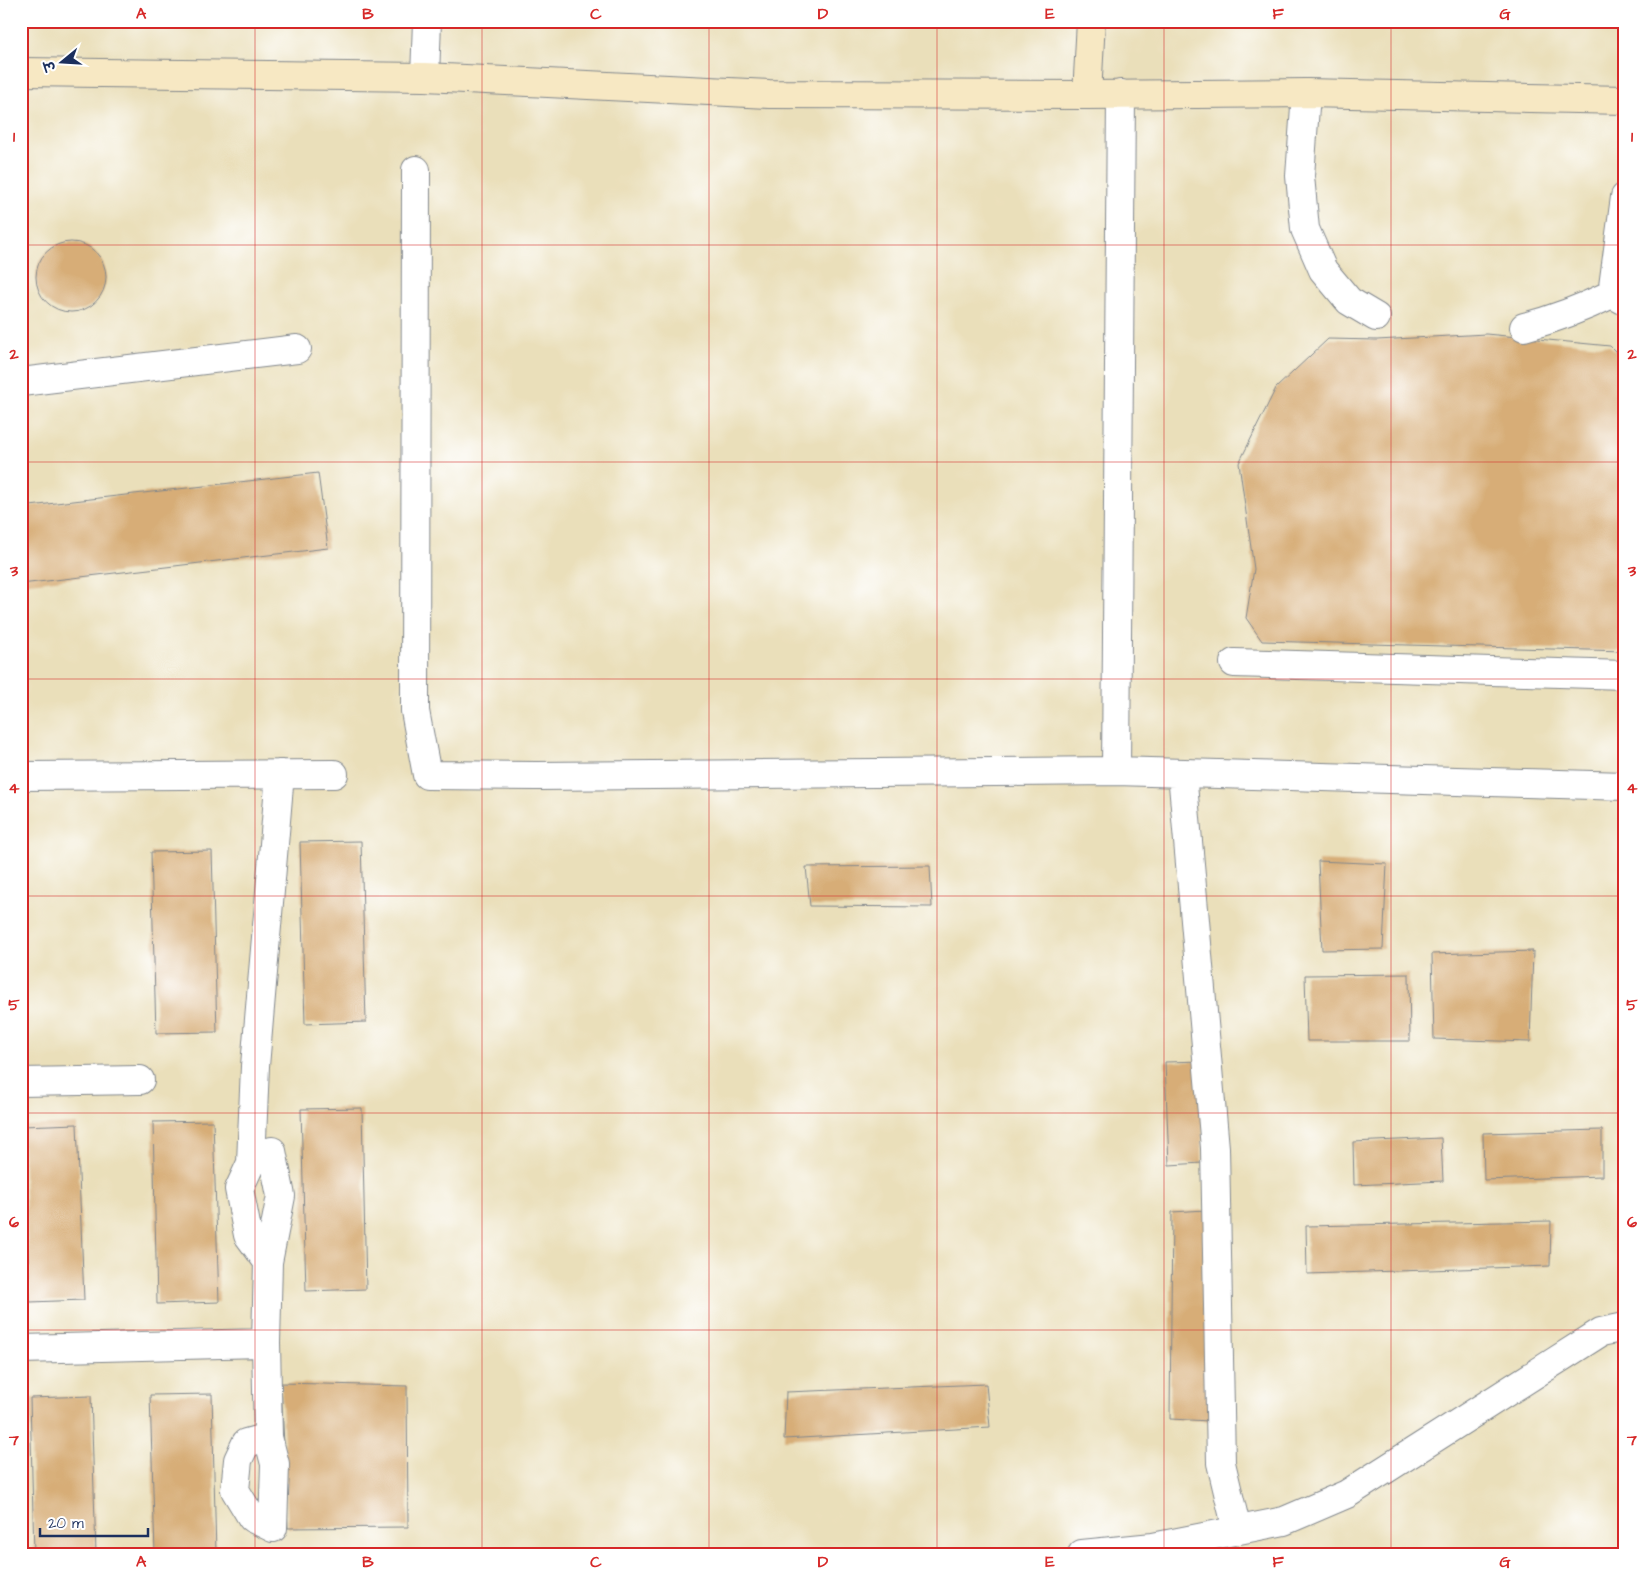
<svg xmlns="http://www.w3.org/2000/svg" width="1646" height="1575" viewBox="0 0 1646 1575" font-family="'Architects Daughter','Playpen Sans Deva',sans-serif">
	<style>
		.building { fill: #d7ad77 }
		.lines { fill: none; stroke-linecap: round; stroke-linejoin: round }
		.street-casing { stroke: #82878c; stroke-width: 30 }
		.secondary-casing { stroke: #82878c; stroke-width: 30 }
		.street { stroke: #fff; stroke-width: 28 }
		.secondary { stroke: #f7e8c3; stroke-width: 28 }
		.grid { fill: none; stroke: #d62828; stroke-width: 1; stroke-opacity: 0.55 }
		.neatline { fill: none; stroke: #d62828; stroke-width: 2 }
		.grid-label { font-size: 16px; text-anchor: middle; font-weight: bold; fill: #d62828 }
	</style>
	<rect width="100%" height="100%" fill="#fff"/>
	<filter id="ink" filterUnits="userSpaceOnUse"><feTurbulence type="fractalNoise" baseFrequency=".02" numOctaves="2"/><feDisplacementMap in="SourceGraphic" scale="10" xChannelSelector="R" yChannelSelector="G"/><feConvolveMatrix kernelMatrix="1 2 1 2 8 2 1 2 1" color-interpolation-filters="sRGB"/></filter>
	<filter id="wash" filterUnits="userSpaceOnUse"><feTurbulence type="fractalNoise" baseFrequency=".0096" numOctaves="4" result="noise"/><feDisplacementMap in="SourceGraphic" scale="20" xChannelSelector="R" yChannelSelector="G"/><feGaussianBlur stdDeviation="1.12" result="paint"/><feColorMatrix in="noise" values="0 0 0 0 0 0 0 0 0 0 0 0 0 0 0 0 0 1.4 0 .05"/><feComposite in="paint" operator="in"/></filter>
	<g filter="url(#wash)">
		<rect width="100%" height="100%" fill="#eadfba"/>
		<g id="blocks">
			<path class="building" d="M36 277a35 35 0 1 1 70 0a35 35 0 1 1-70 0Z
				M1486 334 1610 346 1625 361V651L1262 641 1246 618 1254 569 1239 463 1276 388 1328 339 1377 340Z
				M318 473 328 548 21 584V507Z
				M361 841 366 1022 305 1024 300 842Z
				M212 851 217 1032 156 1033 151 852Z
				M1318 861 1387 864 1383 949 1322 950Z
				M930 866 932 907 810 906 806 867Z
				M1533 951 1530 1042 1434 1039 1432 954Z
				M1409 974 1410 1041H1307L1305 975Z
				M1204 1061 1202 1163 1169 1165 1165 1062Z
				M362 1108 366 1289 306 1291 301 1109Z
				M213 1121 219 1302 157 1304 153 1122Z
				M77 1124 84 1300 30 1302 22 1126Z
				M1602 1130V1176L1484 1180 1483 1133Z
				M1441 1138 1443 1181 1354 1185 1353 1142Z
				M1206 1210 1210 1421 1170 1419 1172 1212Z
				M1551 1221 1550 1266 1307 1274 1306 1226Z
				M281 1383 407 1386 408 1527 288 1528Z
				M986 1384 990 1427 784 1439 786 1392Z
				M212 1394 216 1554H155L150 1395Z
				M91 1396 96 1554H34L30 1398Z"/>
		</g>
	</g>
	<g filter="url(#ink)">
		<use href="#blocks" fill-opacity="0" stroke="#82878c" stroke-width="1"/>
		<g class="lines">
			<defs>
				<path id="street" d="M425 77 427 21
					M1306 93 1300 176 1305 229 1323 270 1349 301 1376 317
					M1121 94 1116 771 1625 786
					M416 170 415 711 427 775 537 776 1116 771
					M1625 197 1612 294 1625 301
					M1524 327C1555 319 1583 308 1612 294
					M21 382 297 349
					M1234 663 1625 675
					M1182 773 1215 1148 1221 1463 1237 1530
					M21 776 334 774
					M21 1082 140 1080
					M251 1163 255 1066 280 774
					M21 1349 266 1343
					M268 1437 246 1443 238 1460 235 1490 252 1518 273 1528 275 1464 268 1437 266 1343 268 1262 281 1196 272 1151 251 1163 239 1189 248 1235 268 1262
					M1082 1554 1153 1547 1284 1521 1347 1494 1601 1332 1625 1327"/>
				<path id="secondary" d="M21 72 425 77 769 94 1087 95 1306 93 1625 100
					M1087 95 1091 21"/>
			</defs>
			<use href="#street" class="street-casing"/>
			<use href="#secondary" class="secondary-casing"/>
			<use href="#street" class="street"/>
			<use href="#secondary" class="secondary"/>
		</g>
	</g>
	<path class="grid" d="M255 21V1554M482 21V1554M709 21V1554M937 21V1554M1164 21V1554M1391 21V1554M21 245H1625M21 462H1625M21 679H1625M21 896H1625M21 1113H1625M21 1330H1625"/>
	<rect width="1646" height="1575" fill="none" stroke="#fff" stroke-width="55"/>
	<g transform="translate(62 62) rotate(252)" stroke="#ffffff" stroke-width="4" paint-order="stroke">
	<path d="M0-4L9 19L0 12L-9 19Z" fill="#1b2f5e"/>
	<text y="-8" font-size="14" font-weight="bold" text-anchor="middle" fill="#1b2f5e">उ</text>
	</g>
	<path d="M40 1528v8h108v-8" fill="none" stroke="#1b2f5e" stroke-width="2.5"/>
	<text x="48" y="1528" font-size="15" fill="#1b2f5e" stroke="#ffffff" stroke-width="4" paint-order="stroke">20 m</text>
	<rect x="28" y="28" width="1590" height="1520" class="neatline"/>
	<g class="grid-label">
		<text x="141" y="19">A</text>
		<text x="368" y="19">B</text>
		<text x="596" y="19">C</text>
		<text x="823" y="19">D</text>
		<text x="1050" y="19">E</text>
		<text x="1278" y="19">F</text>
		<text x="1505" y="19">G</text>
		<text x="14" y="142">1</text>
		<text x="1632" y="142">1</text>
		<text x="14" y="359">2</text>
		<text x="1632" y="359">2</text>
		<text x="14" y="576">3</text>
		<text x="1632" y="576">3</text>
		<text x="14" y="793">4</text>
		<text x="1632" y="793">4</text>
		<text x="14" y="1010">5</text>
		<text x="1632" y="1010">5</text>
		<text x="14" y="1227">6</text>
		<text x="1632" y="1227">6</text>
		<text x="14" y="1445">7</text>
		<text x="1632" y="1445">7</text>
		<text x="141" y="1567">A</text>
		<text x="368" y="1567">B</text>
		<text x="596" y="1567">C</text>
		<text x="823" y="1567">D</text>
		<text x="1050" y="1567">E</text>
		<text x="1278" y="1567">F</text>
		<text x="1505" y="1567">G</text>
	</g>
</svg>
